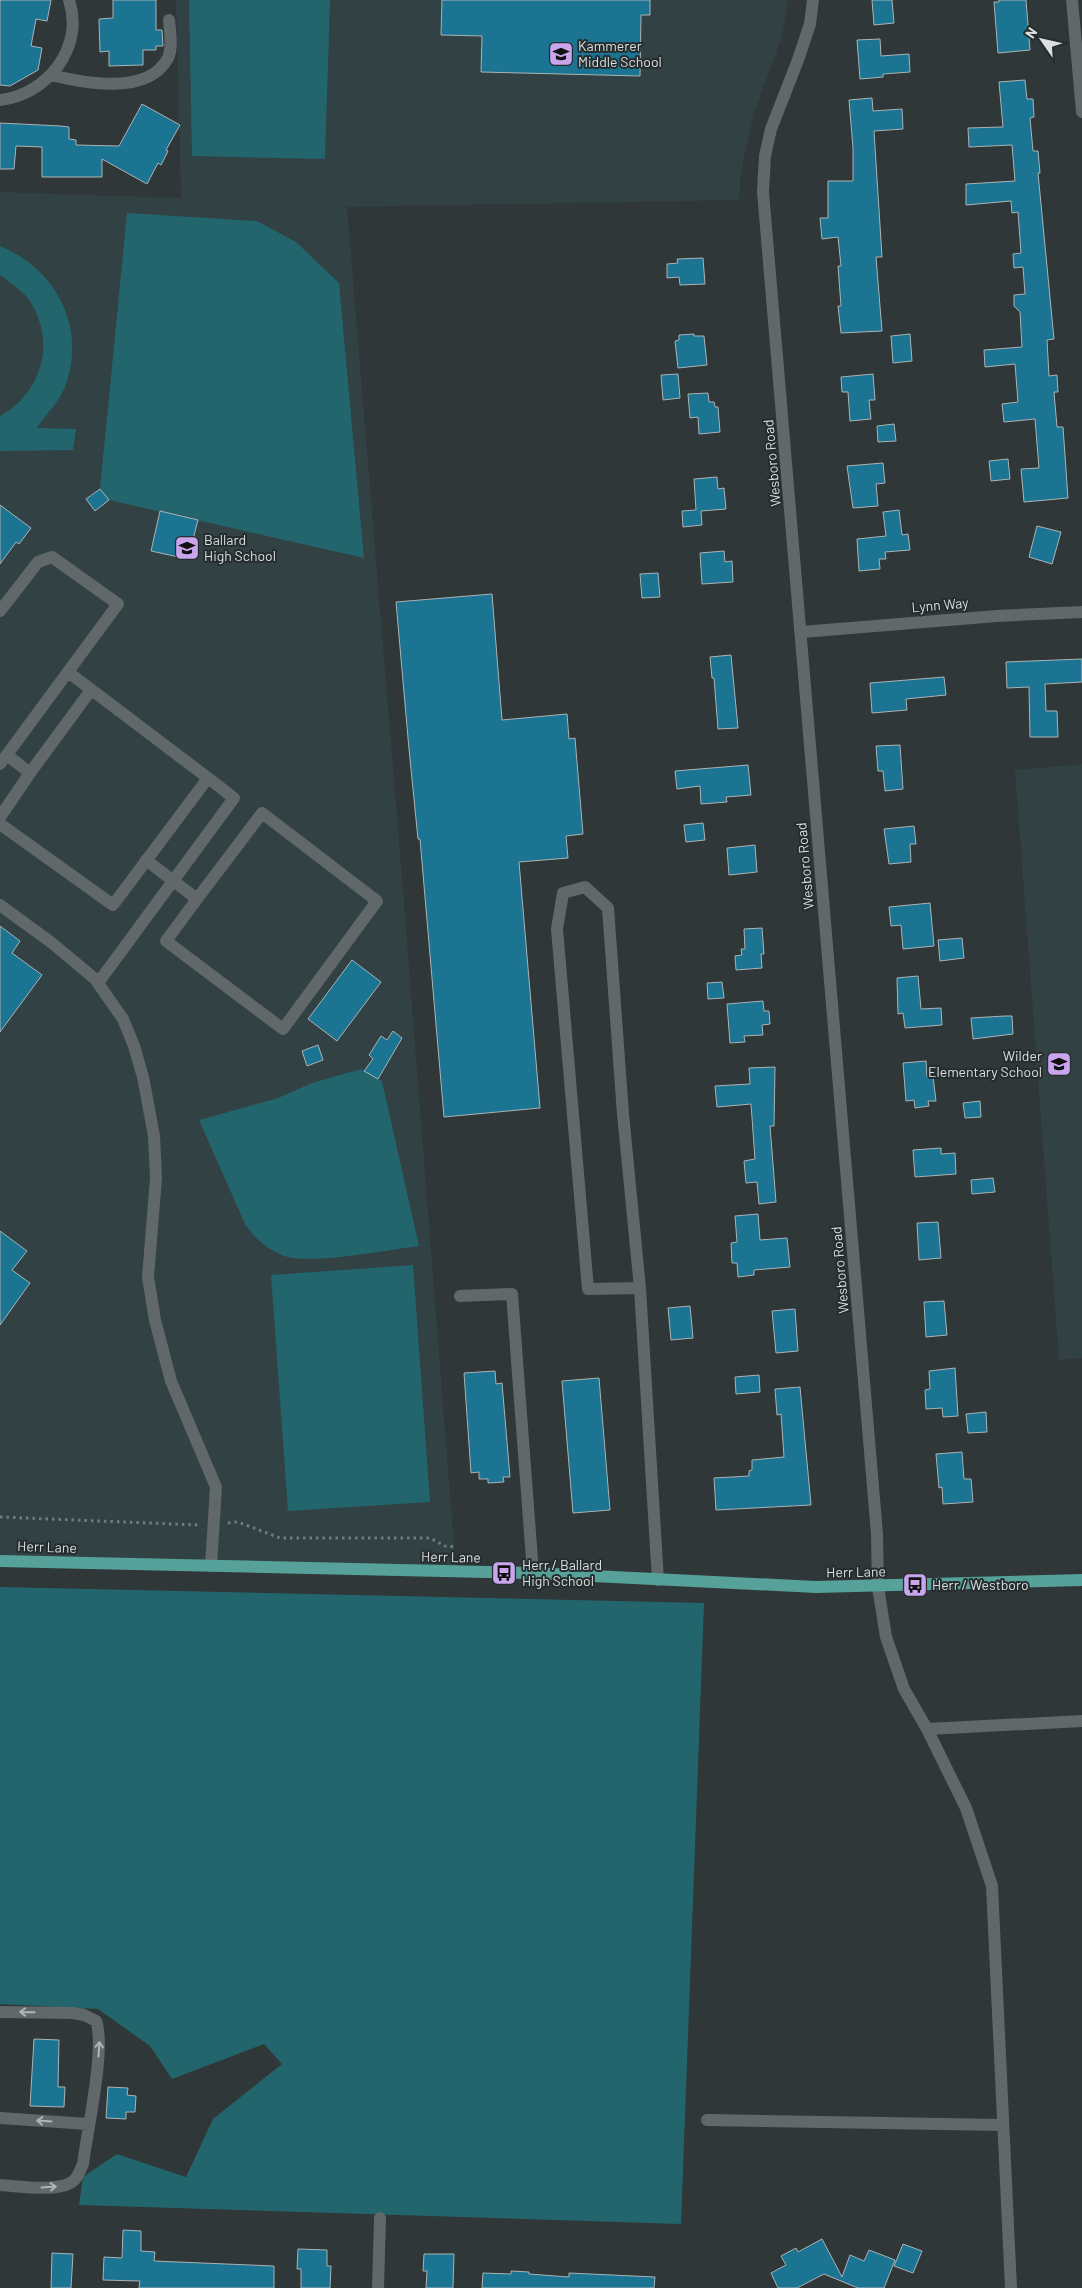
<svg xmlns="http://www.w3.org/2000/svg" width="1082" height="2288" viewBox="0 0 1082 2288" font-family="Barlow,sans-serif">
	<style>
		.built { fill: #324143 }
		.green { fill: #23656c }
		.building { fill: #1a7492; stroke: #acb3b6 }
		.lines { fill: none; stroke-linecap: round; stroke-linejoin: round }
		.path { stroke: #757b7c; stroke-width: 3; stroke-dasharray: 2.5 4; stroke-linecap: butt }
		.minor { stroke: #616869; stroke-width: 12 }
		.major { stroke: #56a29b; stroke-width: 12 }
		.oneway { stroke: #b0b5b6 }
		.labels { text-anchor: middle; stroke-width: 4; stroke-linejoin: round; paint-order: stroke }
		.poi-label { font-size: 14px; fill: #dbdfe0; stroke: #262d2e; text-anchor: start }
		.street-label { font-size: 14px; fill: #dbdfe0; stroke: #262d2e }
	</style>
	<rect width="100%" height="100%" fill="#303738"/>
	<path class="built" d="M176 0H788L782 37 754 113 741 171 739 200 347 207 403 890 456 1572 0 1559V192L181 198Z
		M1082 764V1358L1059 1360 1015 770Z"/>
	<path class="green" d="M189 0H330L325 159 192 156Z
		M127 213 257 221 296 242 339 283 364 558 109 500 100 489Z
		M0 246C57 269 87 329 65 387 59 403 46 413 37 428L76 429 73 450 0 451V416C44 392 57 338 27 297 20 289 8 281 0 275Z
		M361 1069 382 1081 419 1246C386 1250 313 1265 284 1256 268 1250 254 1238 245 1224L199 1120 278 1098 312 1083Z
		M413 1265 430 1502 288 1511 271 1275Z
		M0 1587 704 1603 681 2224 79 2205 83 2177 117 2154 186 2177 213 2119 282 2064 264 2044 172 2079 150 2046 98 2009 0 2004Z"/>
	<path class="building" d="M0 0H51L47 21 36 19 31 46 42 48 38 70 10 86 0 85Z
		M113 0H156V30H162L163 46H156V50H143V65L109 66V51L100 52 99 19 113 18Z
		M442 0H650V15H641L640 76 481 72 482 36 441 35Z
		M872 0H892L894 23 874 25Z
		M999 0H1026L1030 50 998 53 994 2H999Z
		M880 39 881 56 909 54 910 72 883 74V77L860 79 857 40Z
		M1025 80 1027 99H1033L1034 117 1030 118 1033 151H1038L1040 173H1038L1054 339 1047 340 1049 376 1057 375 1058 392H1054L1057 427H1063L1068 498 1024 502 1021 469 1039 468 1035 419 1004 422 1002 404 1018 402 1015 364 985 367 984 350 1022 347 1020 312 1014 306V295L1025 294 1023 267 1014 268 1013 254 1021 253 1018 212 1012 213 1011 201 966 205V184L1015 181 1012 145 969 147 968 128 1003 127 999 82Z
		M872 98 873 111 902 109 903 129 874 131 882 257H876L882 331 841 333 838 306H841L838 266H841L838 237 822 239 820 218H828V181H853V148L849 100Z
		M142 104 180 125 166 150 168 151 161 165 158 163 147 184 102 159V177H42V147L16 146 14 169H0V123L61 126 69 127V139L76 140V145L119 146Z
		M703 258 705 284 680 285 679 277 667 278V264L678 263 677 259Z
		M694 334V336H704L707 365 678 368 675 341 679 340V335Z
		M910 334 912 361 893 363 891 336Z
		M678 374 680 398 663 400 661 375Z
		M873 374 875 400H869L871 419 850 421 848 392H842L841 377Z
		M708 393 709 402H714L715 407H718L720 432 699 434 698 417 690 418 688 394Z
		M894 424 896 441 878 442 877 426Z
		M1008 459 1010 479 991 481 989 461Z
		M883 463 885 483 876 484 878 506 853 508 847 466Z
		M717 477 718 489 724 488 726 509 701 511 702 525 683 527 682 511 696 510 694 479Z
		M100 489 109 500 95 511 86 499Z
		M0 505 31 528 19 544 16 542 0 564Z
		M899 510 902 535 908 534 910 550 885 552 886 559H879L880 569 859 571 857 539 886 536 883 512Z
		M160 511 198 520 188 559 151 551Z
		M1037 526 1061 532 1052 564 1029 557Z
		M724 551 725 562 732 561 733 582 702 584 700 553Z
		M658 573 660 597 642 598 640 574Z
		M492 594 502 720 567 714 569 739 575 738 583 834 566 836 568 858 519 862 540 1108 444 1117 420 839H418L409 749 396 602Z
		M731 655 738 728 718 729 714 678H712L710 657Z
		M1082 659V682L1045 684 1046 711H1057L1058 737H1030L1029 687 1007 688 1006 662Z
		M944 677 946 695 906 699 907 710 872 713 870 683Z
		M900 745 903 789 885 791 883 771H878L876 746Z
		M748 765 751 795 726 797 727 802 701 804 700 786 677 789 675 771Z
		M703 823 705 840 686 842 684 825Z
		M914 826 916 844H910L911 862 889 864 884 829Z
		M755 845 757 872 729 875 727 848Z
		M930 903 934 946 903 949 901 925 891 926 889 907Z
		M0 926 20 941 12 953 42 975 0 1032Z
		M762 928 764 954H761L762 968 736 970 735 956 742 955 741 949H745L744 929Z
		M962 938 964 958 940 961 938 940Z
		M352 960 381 982 337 1041 308 1019Z
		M918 976 921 1009 941 1008 942 1025 905 1028 903 1013 898 1014 897 978Z
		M722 982 724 998 708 999 707 983Z
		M763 1001 764 1011H769L770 1024 762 1025 763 1035 744 1036 745 1042 730 1043 727 1004Z
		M1005 1016H1012L1013 1034 973 1039 971 1018Z
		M393 1031 402 1038 378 1079 364 1071 373 1059 369 1055 381 1036 387 1040Z
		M318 1045 323 1060 307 1066 302 1051Z
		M926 1061 927 1077 933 1076 936 1101H928L929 1106 915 1108 914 1100 906 1101 903 1063Z
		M775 1067 774 1126H770L776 1202 759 1204 757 1182 746 1183 744 1161 755 1159 751 1104 717 1107 715 1086 750 1084 749 1068Z
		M980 1101 981 1117 965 1118 963 1103Z
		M941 1148V1154L955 1153 956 1174 915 1177 913 1150Z
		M993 1178 995 1192 972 1194 971 1180Z
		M758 1214 760 1240 787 1238 790 1267 754 1270V1275L738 1277 737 1263H732L731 1243 737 1242 735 1216Z
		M938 1222 941 1258 919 1260 917 1223Z
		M0 1231 27 1251 12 1270 30 1283 0 1325Z
		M944 1301 947 1335 926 1337 924 1302Z
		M690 1306 693 1338 671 1340 668 1308Z
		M795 1309 798 1351 776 1353 772 1311Z
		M955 1368 958 1416 943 1417 942 1408 926 1409 925 1390 930 1389 929 1371Z
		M495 1371 496 1384 502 1383 510 1477H503L504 1482 488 1483V1479H479V1472L471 1473 464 1373Z
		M759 1375 760 1392 736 1394 735 1377Z
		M599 1378 610 1510 573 1513 562 1381Z
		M800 1387 811 1505 716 1510 714 1478 749 1476V1471L752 1470V1460L784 1457 781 1414 777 1415 775 1389Z
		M986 1412 987 1432 968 1433 966 1414Z
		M962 1452 964 1479H971L973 1502 943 1504 942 1487 939 1488 936 1454Z
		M34 2039 59 2040 58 2087H65L64 2107 30 2106Z
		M108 2087 128 2088 127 2095 136 2096 135 2112H126V2119L106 2118Z
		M123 2230 141 2231V2251L155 2252 154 2261 274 2266V2288H139L140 2281 103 2280 104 2257 122 2258Z
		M822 2239 842 2277 850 2255 864 2261 869 2250 895 2260 884 2288H858L824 2274 797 2288H778L771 2273 786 2265 781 2256 796 2248 798 2252Z
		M903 2244 922 2251 913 2273 894 2266Z
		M298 2249 327 2250V2266H331L330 2288H301V2269H297Z
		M52 2253 73 2254 71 2288H51Z
		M424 2254H454L453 2288H426L427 2271H423Z
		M511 2271 529 2272V2274L569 2277V2273L655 2277 654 2288H482L483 2273 511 2274Z"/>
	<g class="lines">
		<path class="path" d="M0 1517 199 1525
			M228 1523 238 1522 280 1538H430L445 1546 455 1547"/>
		<path class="minor" d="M813 0 810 24 798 60 771 129 765 156 763 192 877 1534 878 1587 886 1637 904 1689 927 1729 966 1808 992 1886 1011 2288
			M1072 0 1082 112
			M51 75C84 83 148 96 168 58 173 47 170 32 169 20
			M0 100C47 95 85 47 69 0
			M0 611 38 562 52 557 118 604 0 764
			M802 632 997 616 1082 612
			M30 773 91 690
			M0 817 30 773 7 755
			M0 824 113 905 208 778 68 672
			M146 860 197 899 262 813 377 901 283 1029 166 941 197 899
			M0 905 52 943 95 979 123 1019 134 1046 143 1077 154 1136 156 1178 148 1277 155 1320 171 1381 216 1487 211 1566
			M98 983 234 798 208 778
			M640 1288 588 1289 557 929 563 893 585 887 608 908 623 1114 640 1288 658 1580
			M460 1296 512 1294 533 1573
			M927 1729 1082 1721
			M0 2012 73 2013 84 2015 96 2021C106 2048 87 2131 83 2164 81 2168 79 2174 76 2178 65 2194 18 2186 0 2185
			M0 2118 88 2124
			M707 2120 1003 2125
			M378 2288 380 2218"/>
		<path class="major" d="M0 1561 533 1573 816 1587 1082 1580"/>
	</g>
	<defs><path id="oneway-shaft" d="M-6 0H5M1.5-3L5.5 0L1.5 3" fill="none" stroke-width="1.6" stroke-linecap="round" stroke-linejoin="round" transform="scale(1.25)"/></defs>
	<g class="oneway">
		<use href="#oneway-shaft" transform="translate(27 2012) rotate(-179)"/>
		<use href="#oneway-shaft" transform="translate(99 2049) rotate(-86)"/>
		<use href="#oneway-shaft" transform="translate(44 2121) rotate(-176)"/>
		<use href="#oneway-shaft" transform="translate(49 2187) rotate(-4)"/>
	</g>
	<defs>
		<symbol id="school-square" viewBox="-11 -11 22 22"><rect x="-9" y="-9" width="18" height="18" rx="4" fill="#c9a5ee" stroke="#262d2e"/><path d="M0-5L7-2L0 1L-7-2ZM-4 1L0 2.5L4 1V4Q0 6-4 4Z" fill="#111"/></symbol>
		<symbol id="bus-square" viewBox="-11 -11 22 22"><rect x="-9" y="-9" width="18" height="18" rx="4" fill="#c9a5ee" stroke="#262d2e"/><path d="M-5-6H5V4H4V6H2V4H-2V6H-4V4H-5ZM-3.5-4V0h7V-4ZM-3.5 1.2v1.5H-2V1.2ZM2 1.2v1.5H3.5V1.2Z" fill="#111"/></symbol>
	</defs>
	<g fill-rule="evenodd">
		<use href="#school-square" x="547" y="40" width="28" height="28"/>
		<use href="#school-square" x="173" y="534" width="28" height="28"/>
		<use href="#school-square" x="1045" y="1050" width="28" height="28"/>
		<use href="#bus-square" x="490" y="1559" width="28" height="28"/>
		<use href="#bus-square" x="901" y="1571" width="28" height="28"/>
	</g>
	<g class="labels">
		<g class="poi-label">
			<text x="578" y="51">Kammerer<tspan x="578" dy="16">Middle School</tspan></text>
			<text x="204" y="545">Ballard<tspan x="204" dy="16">High School</tspan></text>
			<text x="1042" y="1061" text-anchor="end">Wilder<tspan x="1042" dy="16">Elementary School</tspan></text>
			<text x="522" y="1570">Herr / Ballard<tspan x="522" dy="16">High School</tspan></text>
			<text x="932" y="1590">Herr / Westboro</text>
		</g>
		<g class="street-label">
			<text transform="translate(772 463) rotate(-95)" y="5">Wesboro Road</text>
			<text transform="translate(940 605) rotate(-5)" y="5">Lynn Way</text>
			<text transform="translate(805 866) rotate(-95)" y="5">Wesboro Road</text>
			<text transform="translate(840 1270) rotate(-95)" y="5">Wesboro Road</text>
			<text transform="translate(47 1547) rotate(2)" y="5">Herr Lane</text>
			<text transform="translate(451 1557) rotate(1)" y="5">Herr Lane</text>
			<text transform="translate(856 1572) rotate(-1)" y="5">Herr Lane</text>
		</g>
	</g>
	<g transform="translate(1042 40) rotate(304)" stroke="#262d2e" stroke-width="4" paint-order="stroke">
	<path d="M0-4L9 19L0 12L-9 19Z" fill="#dbdfe0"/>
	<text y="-8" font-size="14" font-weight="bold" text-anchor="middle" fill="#dbdfe0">N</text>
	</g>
</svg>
